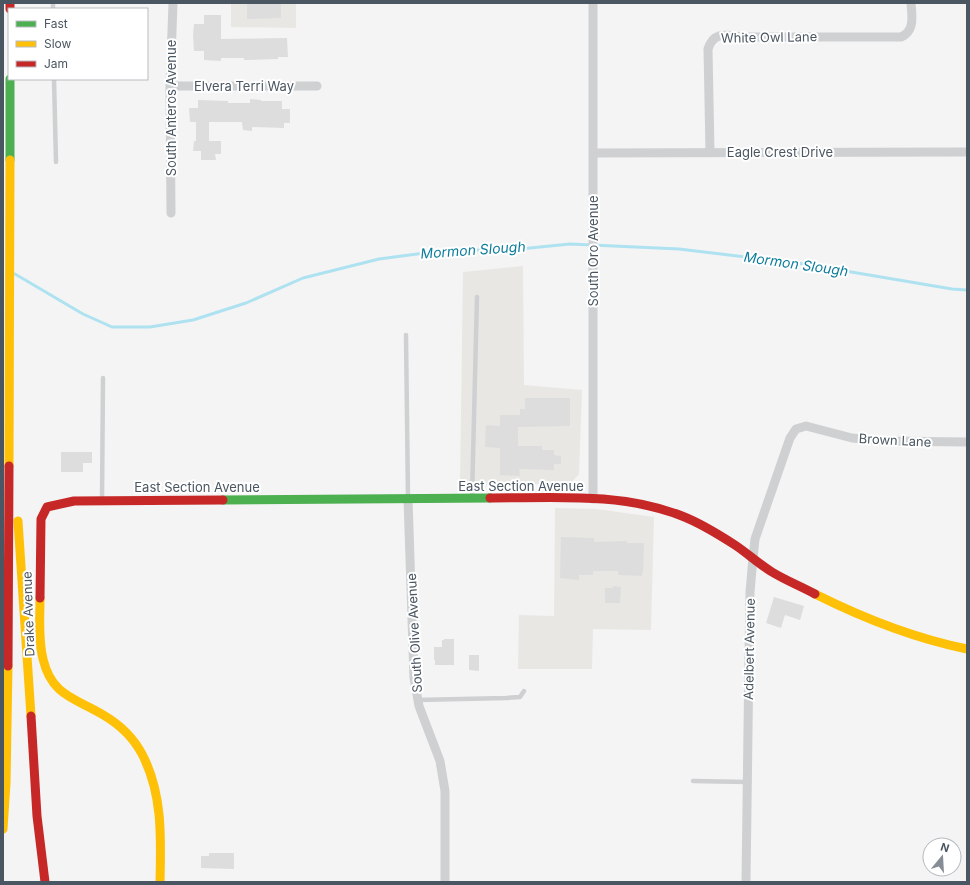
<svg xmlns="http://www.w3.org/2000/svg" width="970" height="885" viewBox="0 0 970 885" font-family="Inter,sans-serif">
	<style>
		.commercial { fill: #e8e7e3 }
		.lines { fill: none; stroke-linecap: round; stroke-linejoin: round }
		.stream { stroke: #aee2f0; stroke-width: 3 }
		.building { fill: #ddddde }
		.lane { stroke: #ced0d2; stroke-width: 4.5 }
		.street { stroke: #ced0d2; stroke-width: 9 }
		.fast { stroke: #4caf50; stroke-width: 9 }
		.slow { stroke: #ffc107; stroke-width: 9 }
		.jam { stroke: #c62828; stroke-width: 9 }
		.labels { text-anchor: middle; stroke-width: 4; stroke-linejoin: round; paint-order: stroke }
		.street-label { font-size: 13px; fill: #4a5661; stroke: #fff }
		.water-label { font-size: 14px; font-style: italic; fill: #0c7c9b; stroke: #fff }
	</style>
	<rect width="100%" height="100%" fill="#f4f4f4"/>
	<path class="commercial" d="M231 3H296V28L231 27Z
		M523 266 524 385 582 390 579 474 570 484 460 485 463 272Z
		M555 508 596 509 654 517 651 630 593 629 592 669H518L519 615 554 616Z"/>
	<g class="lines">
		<path class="stream" d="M15 274 83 314 112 327H150L193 320 246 303 303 278 379 259 440 251 520 249 570 244 679 249 804 264 952 289 967 290"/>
	</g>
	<path class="building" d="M247 3H281V18L247 19Z
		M204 15H221V39L287 38 288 57H278V59L244 60V58H221V61L204 60V51H194L193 35 194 24H204Z
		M250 99 261 100V101H282V109H290V123H284V128L252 127V131L243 130 242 122H209V141H221V154H215L216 160H201V151H193L194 141H196V122H190L189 108H198V100L228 101V103H250Z
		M525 398H570V426L518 427V446H542V450H554V455L561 456V464H554V470L519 469 520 476 500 475V448L485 447 486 425 500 426V415H520V409H525Z
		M61 452H92V463H83V472H61Z
		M561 537 594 538V542L627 541V543H644L643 572H642V576L618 575V571H593V575H579V580L560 578Z
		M613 586 621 587 620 603H605V588H613Z
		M774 597 804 606 800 620 785 615 781 628 766 623Z
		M444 639H454V665H435V660H434V647H442V640H444Z
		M469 655H479V671L469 670Z
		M209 853H234V869L201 868V856H209Z"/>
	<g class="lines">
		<path class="lane" d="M53 3V9
			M54 79 56 162
			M406 335 408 499
			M472 497 477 297
			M102 501 103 378
			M417 700 506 698 520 697 524 691
			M693 781 747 782"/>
		<path class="street" d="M170 86H317
			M710 152 708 49C714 31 726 35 742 37H901C915 31 912 16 911 3
			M593 153 967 152
			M171 213 170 86 173 3
			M408 499 414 678 419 706 440 761 445 791V882
			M593 499V3
			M746 882 749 655 750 592 753 558 755 539 790 438 796 429 806 426 852 438 884 441 967 442"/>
		<path class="fast" d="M10 160V79
			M223 500 490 498"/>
		<path class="slow" d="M9 466 10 160
			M18 521 31 716
			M815 594C863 618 913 638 967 649
			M40 598C40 618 38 639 43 659 52 697 76 698 105 716 120 725 134 739 142 754 163 794 161 839 160 882
			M3 829 6 783 8 666"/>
		<path class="jam" d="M10 3V9
			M490 498C554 498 621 492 682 516 700 523 718 534 735 545 747 553 759 564 772 572 785 580 800 586 815 594
			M40 598 41 519 47 507 74 501 223 500
			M8 666 9 466
			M31 716 37 816 45 882"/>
	</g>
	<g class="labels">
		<g class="street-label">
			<text transform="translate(769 37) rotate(-1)" y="5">White Owl Lane</text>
			<text x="244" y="91">Elvera Terri Way</text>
			<text transform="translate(171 108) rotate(-90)" y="5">South Anteros Avenue</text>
			<text x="780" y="157">Eagle Crest Drive</text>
			<text transform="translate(593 251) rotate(-90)" y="5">South Oro Avenue</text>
			<text transform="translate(895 440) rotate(3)" y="5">Brown Lane</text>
			<text x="521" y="491">East Section Avenue</text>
			<text x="197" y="492">East Section Avenue</text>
			<text transform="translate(28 614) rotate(-92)" y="5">Drake Avenue</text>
			<text transform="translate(414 633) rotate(-93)" y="5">South Olive Avenue</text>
			<text transform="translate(749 649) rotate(-89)" y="5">Adelbert Avenue</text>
		</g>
		<g class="water-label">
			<text transform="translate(473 250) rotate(-4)" y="5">Mormon Slough</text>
			<text transform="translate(796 264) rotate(8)" y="5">Mormon Slough</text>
		</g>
	</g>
	<rect width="970" height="885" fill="none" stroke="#4a5661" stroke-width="8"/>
	<rect x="8" y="8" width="140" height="72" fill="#ffffff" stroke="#b7bbc0"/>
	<rect x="16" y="21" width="20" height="6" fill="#4caf50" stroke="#b7bbc0"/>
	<text x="44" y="28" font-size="12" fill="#4a5661">Fast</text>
	<rect x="16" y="41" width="20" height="6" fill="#ffc107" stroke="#b7bbc0"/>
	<text x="44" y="48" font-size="12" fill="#4a5661">Slow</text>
	<rect x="16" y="61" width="20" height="6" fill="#c62828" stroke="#b7bbc0"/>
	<text x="44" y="68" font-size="12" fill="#4a5661">Jam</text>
	<g transform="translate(942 857) rotate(18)"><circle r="19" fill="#ffffff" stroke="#b7bbc0"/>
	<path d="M0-3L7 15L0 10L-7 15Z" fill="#868d94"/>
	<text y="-6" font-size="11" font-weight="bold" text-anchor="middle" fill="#4a5661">N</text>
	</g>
</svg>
